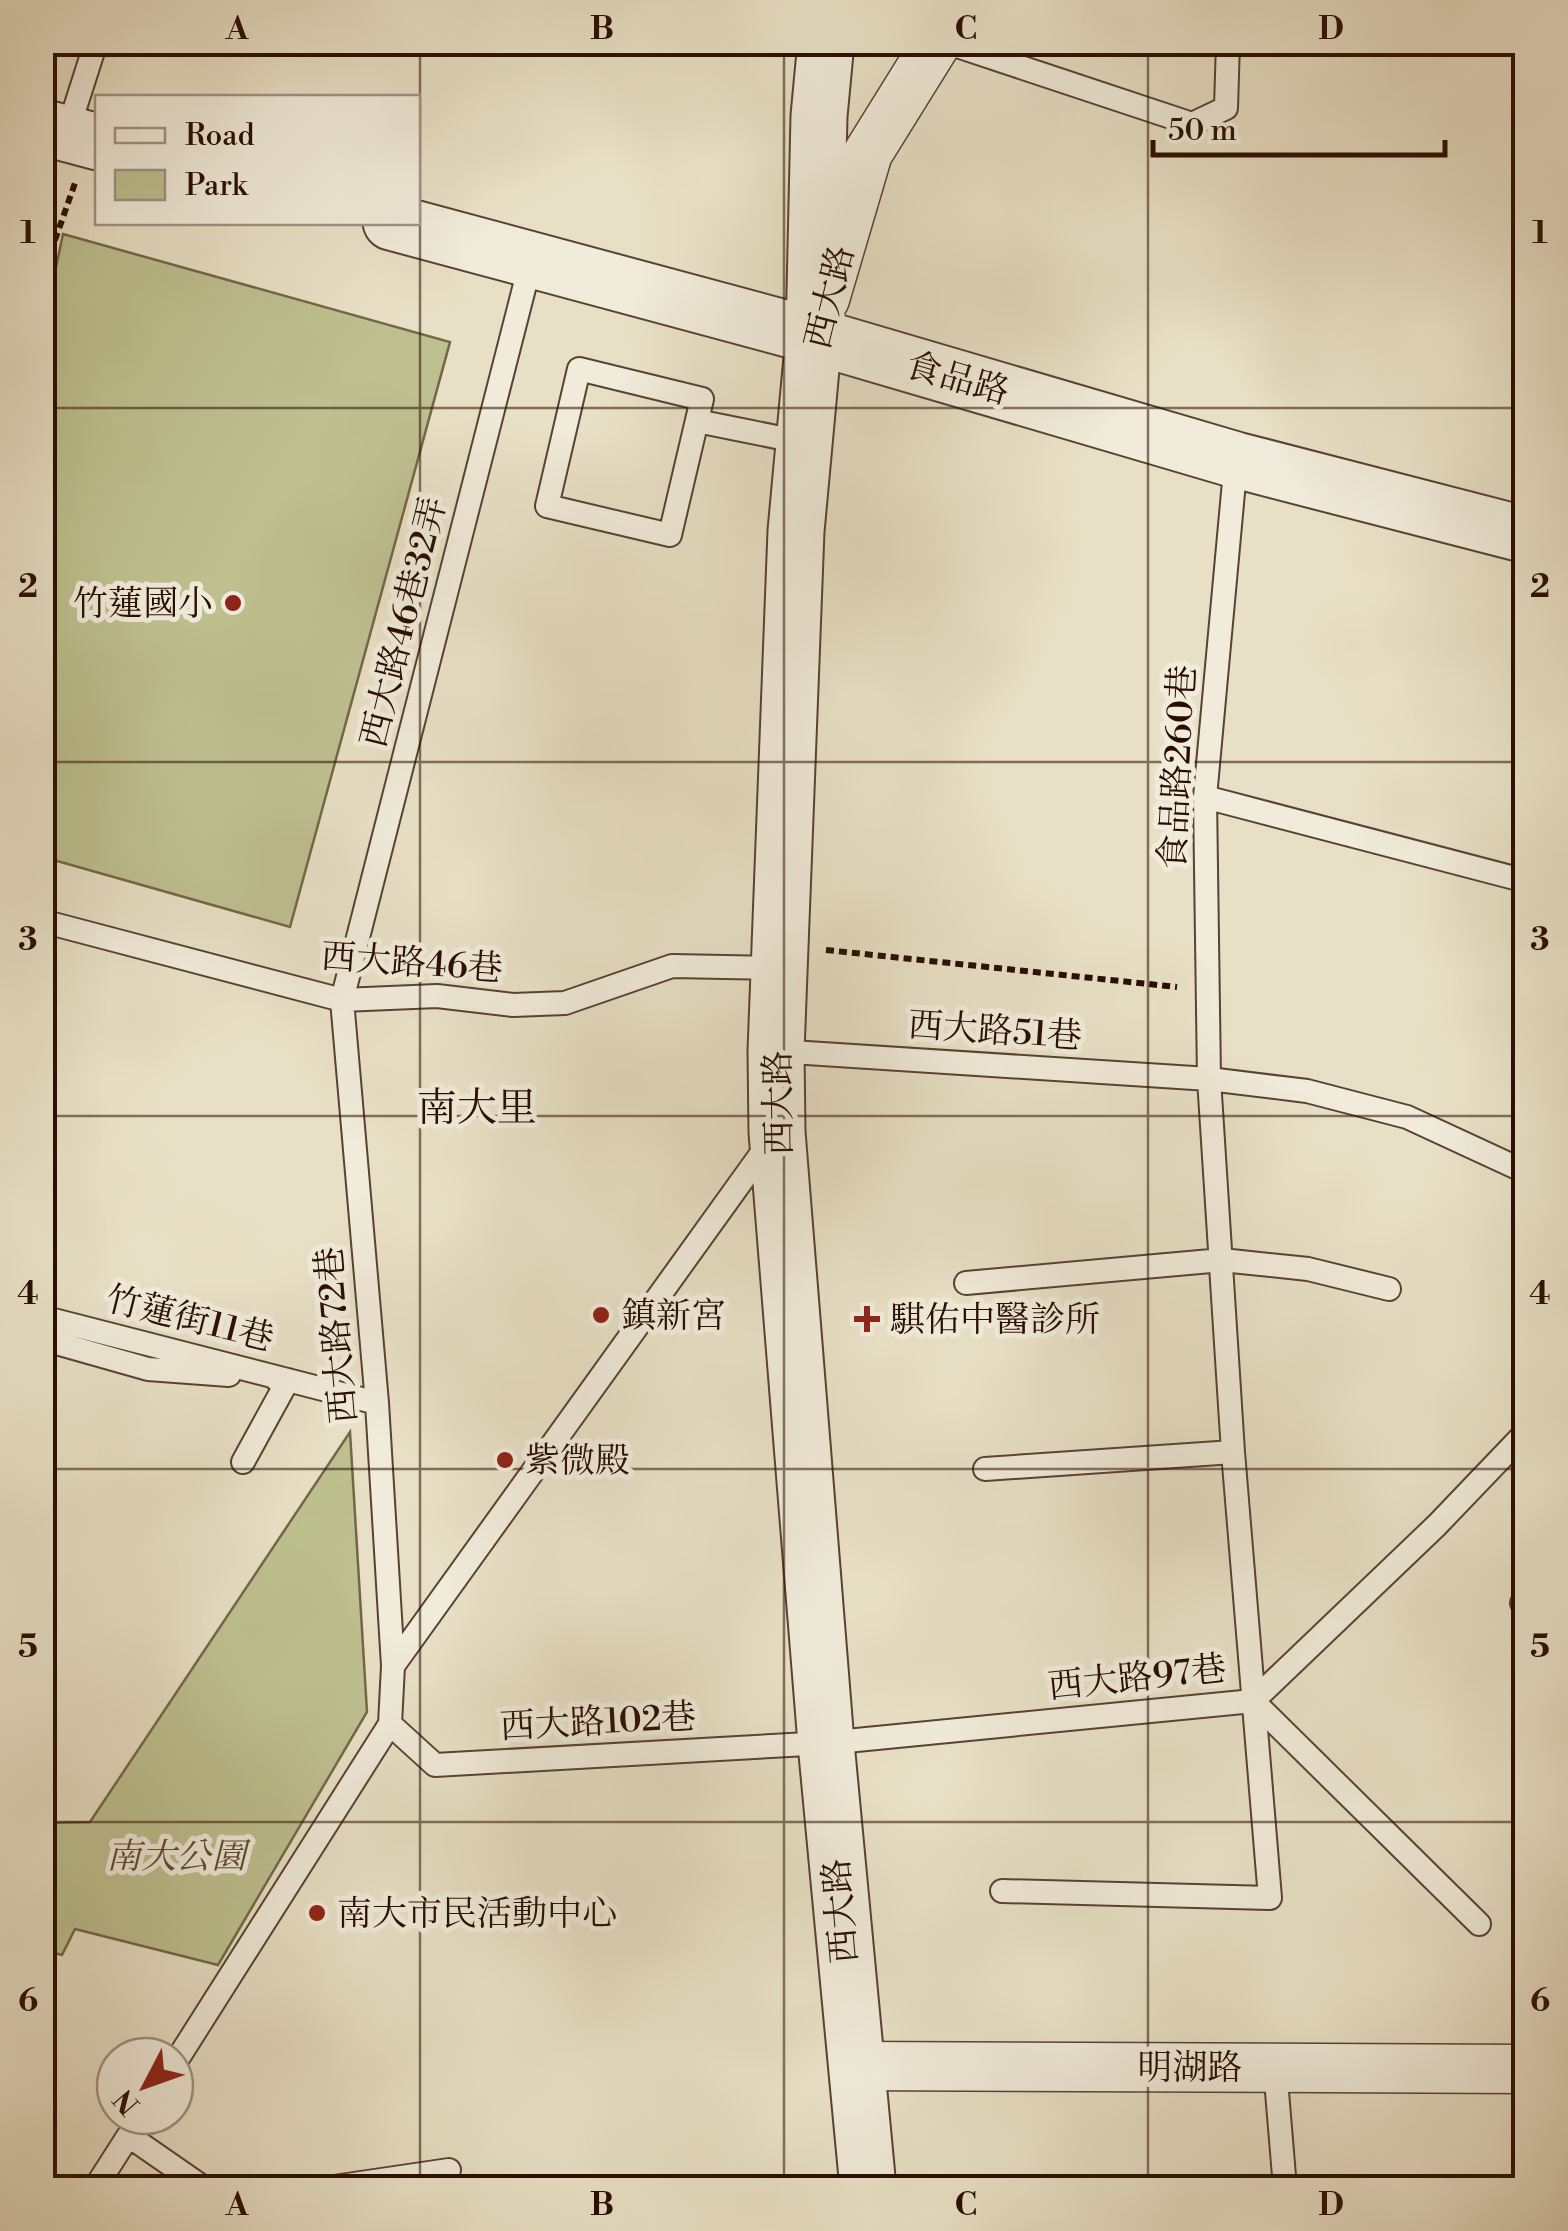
<svg xmlns="http://www.w3.org/2000/svg" width="1568" height="2231" viewBox="0 0 1568 2231" font-family="'Libre Bodoni','Noto Serif TC',serif">
	<style>
		.green { fill: #bec090; stroke: #746748; stroke-width: 2.5 }
		.lines { fill: none; stroke-linecap: round; stroke-linejoin: round }
		.service-casing { stroke: #594232; stroke-width: 26 }
		.minor-casing { stroke: #594232; stroke-width: 51 }
		.tertiary-casing { stroke: #594232; stroke-width: 59 }
		.path { stroke: #290e00; stroke-width: 6; stroke-dasharray: 8 5; stroke-linecap: butt }
		.service { stroke: #f0ebda; stroke-width: 22 }
		.minor { stroke: #f0ebda; stroke-width: 48 }
		.tertiary { stroke: #f0ebda; stroke-width: 55 }
		.grid { fill: none; stroke: #290e00; stroke-width: 2.5; stroke-opacity: 0.55 }
		.poi-dot { fill: #8f2418; stroke: #f0ebda; stroke-width: 4 }
		.labels { text-anchor: middle; stroke-width: 10; stroke-linejoin: round; paint-order: stroke }
		.street-label { font-size: 35px; fill: #290e00; stroke: #f0ebda }
		.poi-label { font-size: 35px; fill: #290e00; stroke: #f0ebda; text-anchor: start }
		.park-label { font-size: 35px; font-style: italic; fill: #5d4c32; stroke: #f0ebda }
		.quarter-label { font-size: 40px; fill: #290e00; stroke: #f0ebda }
		.neatline { fill: none; stroke: #290e00; stroke-width: 4 }
		.grid-label { font-size: 32px; text-anchor: middle; font-weight: bold; fill: #290e00 }
	</style>
	<rect width="100%" height="100%" fill="#e8e0c6"/>
	<filter id="stains"><feTurbulence type="fractalNoise" baseFrequency=".002" numOctaves="4"/><feColorMatrix values="0 0 0 0 .2 0 0 0 0 .09 0 0 0 0 .02 0 0 0 .5 -.17"/></filter>
	<radialGradient id="worn" r=".72"><stop offset=".6" stop-color="#630" stop-opacity="0"/><stop offset="1" stop-color="#630" stop-opacity=".3"/></radialGradient>
	<path class="green" d="M63 234 450 342 290 927 43 857 42 334Z
		M350 1432 367 1712 218 1965 75 1929 62 1955 43 1950V1823L90 1822Z"/>
	<g class="lines">
		<defs>
			<path id="service" d="M945 42 1192 124 1226 108 1228 42
				M1502 42 1526 47
				M67 133 96 42
				M579 369 702 399 670 535 547 506Z
				M697 421 806 443
				M1205 797 1526 881
				M42 921 342 1000 437 996 513 1005 565 1003 672 966 780 968
				M776 1051 1209 1079 1307 1091 1407 1117 1526 1172
				M966 1283 1222 1260 1308 1269 1389 1289
				M42 1317 377 1403
				M42 1339 148 1369 229 1375
				M243 1462 288 1380 276 1379
				M985 1469 1233 1452
				M1522 1603 1526 1606
				M393 1666 377 1403 342 1000 531 261
				M1253 1701 1479 1924
				M390 1724 435 1765 826 1743 1253 1701 1437 1525 1526 1432
				M1002 1891 1270 1898 1233 1452 1209 1079 1205 797 1236 460
				M175 2063 390 1724 393 1666 769 1143
				M1275 2068 1285 2188
				M129 2136 204 2188
				M95 2188 141 2116
				M327 2188 449 2170"/>
			<path id="minor" d="M825 299 868 153 937 42
				M854 2066 1526 2069"/>
			<path id="tertiary" d="M826 42 819 116 814 336 796 531 776 1051 777 1132 826 1743 868 2188
				M42 127 98 142
				M391 222 814 336 1236 460 1526 535"/>
		</defs>
		<use href="#service" class="service-casing"/>
		<use href="#minor" class="minor-casing"/>
		<use href="#tertiary" class="tertiary-casing"/>
		<path class="path" d="M42 277 75 183
			M826 950 1177 987"/>
		<use href="#service" class="service"/>
		<use href="#minor" class="minor"/>
		<use href="#tertiary" class="tertiary"/>
	</g>
	<path class="grid" d="M420 42V2188M784 42V2188M1148 42V2188M42 408H1526M42 762H1526M42 1116H1526M42 1469H1526M42 1822H1526"/>
	<g class="poi-dot">
		<circle cx="233" cy="603" r="10"/>
		<circle cx="601" cy="1315" r="10"/>
		<path d="M862 1304h10v10h10v10h-10v10h-10v-10h-10v-10h10z"/>
		<circle cx="505" cy="1460" r="10"/>
		<circle cx="317" cy="1913" r="10"/>
	</g>
	<g class="labels">
		<g class="street-label">
			<text transform="translate(829 297) rotate(-76)" y="12">西大路</text>
			<text transform="translate(958 378) rotate(16)" y="12">食品路</text>
			<text transform="translate(403 622) rotate(-76)" y="12">西大路46巷32弄</text>
			<text transform="translate(1177 767) rotate(-87)" y="12">食品路260巷</text>
			<text transform="translate(412 962) rotate(4)" y="12">西大路46巷</text>
			<text transform="translate(995 1030) rotate(4)" y="12">西大路51巷</text>
			<text transform="translate(778 1103) rotate(-91)" y="12">西大路</text>
			<text transform="translate(190 1318) rotate(14)" y="12">竹蓮街11巷</text>
			<text transform="translate(336 1335) rotate(-95)" y="12">西大路72巷</text>
			<text transform="translate(1137 1677) rotate(-6)" y="12">西大路97巷</text>
			<text transform="translate(598 1721) rotate(-3)" y="12">西大路102巷</text>
			<text transform="translate(840 1911) rotate(-95)" y="12">西大路</text>
			<text x="1190" y="2079">明湖路</text>
		</g>
		<g class="poi-label">
			<text x="213" y="615" text-anchor="end">竹蓮國小</text>
			<text x="621" y="1327">鎮新宮</text>
			<text x="890" y="1331">騏佑中醫診所</text>
			<text x="525" y="1472">紫微殿</text>
			<text x="337" y="1925">南大市民活動中心</text>
		</g>
		<g class="park-label">
			<text x="176" y="1868">南大公園</text>
		</g>
		<g class="quarter-label">
			<text x="477" y="1121">南大里</text>
		</g>
	</g>
	<rect width="1568" height="2231" fill="none" stroke="#e8e0c6" stroke-width="110"/>
	<rect x="95" y="95" width="325" height="130" fill="#f0ebda" stroke="#a09383" stroke-width="2.5"/>
	<rect x="115" y="128" width="50" height="15" fill="#f0ebda" stroke="#a09383" stroke-width="2.5"/>
	<text x="185" y="145" font-size="30" fill="#290e00">Road</text>
	<rect x="115" y="170" width="50" height="30" fill="#bec090" stroke="#a09383" stroke-width="2.5"/>
	<text x="185" y="195" font-size="30" fill="#290e00">Park</text>
	<g transform="translate(145 2086) rotate(229)"><circle r="48" fill="#f0ebda" stroke="#a09383" stroke-width="2.5"/>
	<path d="M0-8L18 38L0 25L-18 38Z" fill="#8f2418"/>
	<text y="-15" font-size="28" font-weight="bold" text-anchor="middle" fill="#290e00">N</text>
	</g>
	<path d="M1153 140v15h292v-15" fill="none" stroke="#290e00" stroke-width="5"/>
	<text x="1168" y="140" font-size="30" fill="#290e00" stroke="#f0ebda" stroke-width="8" paint-order="stroke">50 m</text>
	<rect x="55" y="55" width="1458" height="2121" class="neatline"/>
	<g class="grid-label">
		<text x="237" y="39">A</text>
		<text x="602" y="39">B</text>
		<text x="966" y="39">C</text>
		<text x="1331" y="39">D</text>
		<text x="28" y="243">1</text>
		<text x="1540" y="243">1</text>
		<text x="28" y="597">2</text>
		<text x="1540" y="597">2</text>
		<text x="28" y="950">3</text>
		<text x="1540" y="950">3</text>
		<text x="28" y="1304">4</text>
		<text x="1540" y="1304">4</text>
		<text x="28" y="1657">5</text>
		<text x="1540" y="1657">5</text>
		<text x="28" y="2011">6</text>
		<text x="1540" y="2011">6</text>
		<text x="237" y="2215">A</text>
		<text x="602" y="2215">B</text>
		<text x="966" y="2215">C</text>
		<text x="1331" y="2215">D</text>
	</g>
	<rect width="100%" height="100%" filter="url(#stains)"/>
	<rect width="100%" height="100%" fill="url(#worn)"/>
</svg>
